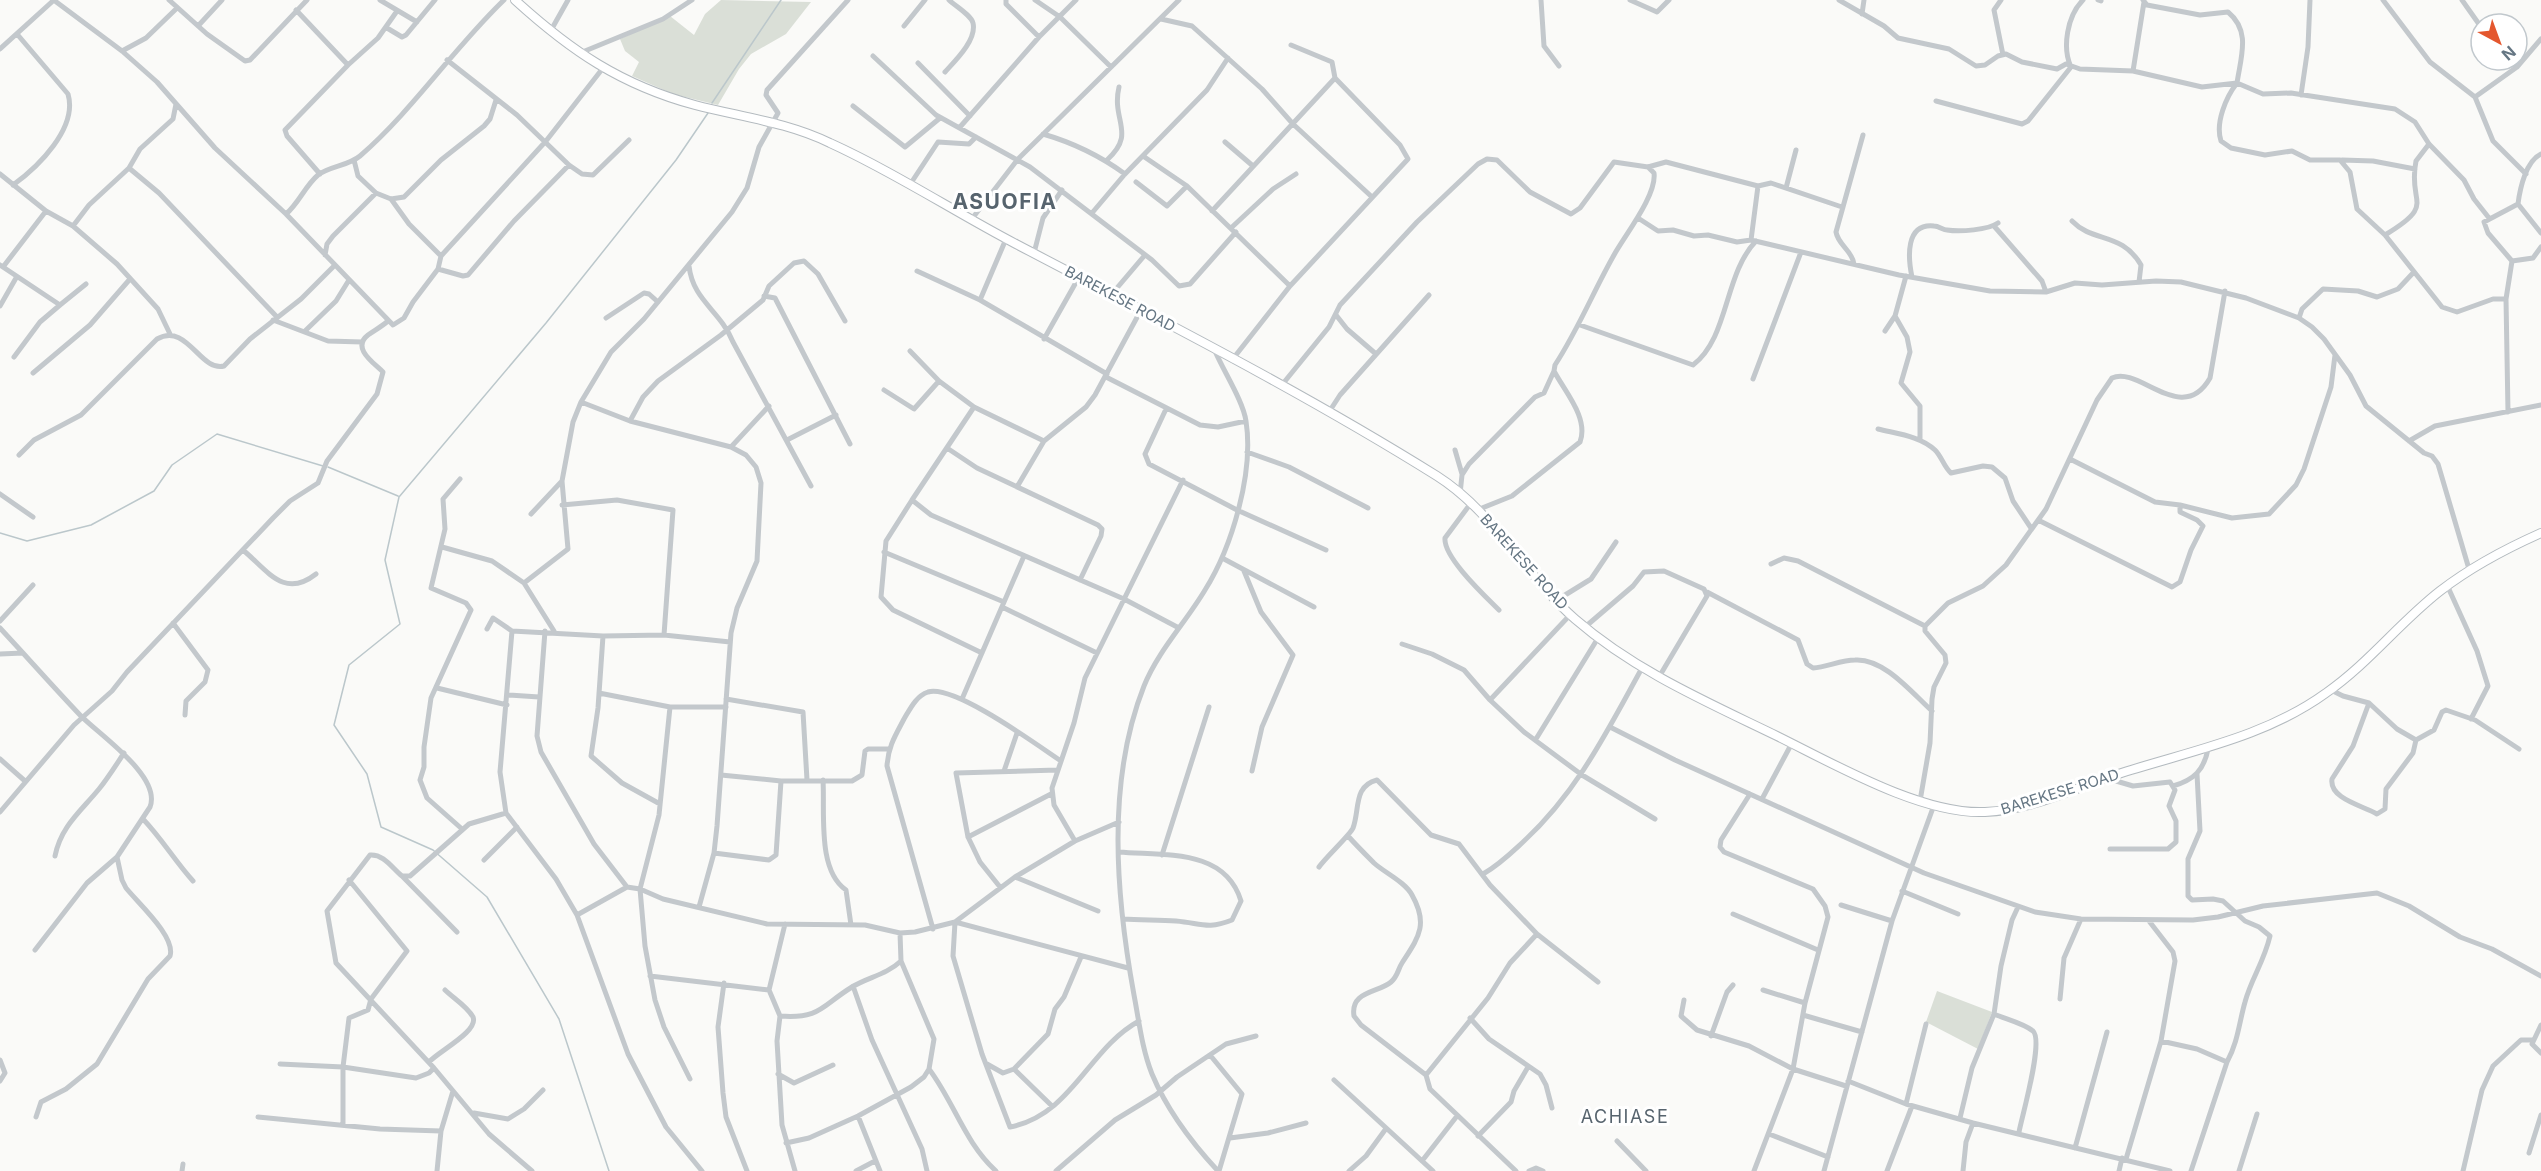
<svg xmlns="http://www.w3.org/2000/svg" width="2541" height="1171" viewBox="0 0 2541 1171" font-family="Inter,sans-serif">
	<style>
		.green { fill: #dadfd7 }
		.lines { fill: none; stroke-linecap: round; stroke-linejoin: round }
		.stream { stroke: #bbc7cb; stroke-width: 1.5 }
		.secondary-casing { stroke: #b3babf; stroke-width: 10 }
		.street { stroke: #c3c8cc; stroke-width: 5 }
		.secondary { stroke: #fff; stroke-width: 8 }
		.labels { text-anchor: middle; stroke-width: 6; stroke-linejoin: round; paint-order: stroke }
		.street-label { font-size: 15px; fill: #657683; stroke: #fff }
		.quarter-label { font-size: 18px; letter-spacing: 1.5px; fill: #57646e; stroke: #fff }
		.district-label { font-size: 21px; font-weight: bold; letter-spacing: 1.5px; fill: #57646e; stroke: #fff }
	</style>
	<rect width="100%" height="100%" fill="#fafaf8"/>
	<path class="green" d="M721 0 811 2 786 34 751 54 739 69 718 105 673 94 632 76 639 62 625 51 620 39 670 16 694 35 705 14Z
		M1937 991 1992 1012 1978 1049 1926 1022Z"/>
	<g class="lines">
		<path class="stream" d="M712 103 781 0
			M328 467 398 496
			M0 533 27 541 91 525 154 491 172 465 217 434 323 466
			M609 1171 559 1019 487 897 433 850 381 827 367 774 334 725 349 665 400 624 385 560 399 497 546 323 676 160 708 113"/>
		<defs>
			<path id="secondary" d="M515 0C571 51 621 85 695 105 741 117 787 122 830 143 894 172 953 211 1016 244 1157 318 1301 391 1437 476 1494 512 1525 575 1575 619 1635 671 1707 702 1777 736 1834 764 1922 815 1985 812 2035 810 2083 784 2131 770 2199 749 2268 735 2326 693 2368 664 2400 622 2440 591 2471 567 2505 549 2541 533"/>
		</defs>
		<use href="#secondary" class="secondary-casing"/>
		<path class="street" d="M169 0 207 34 245 61 250 60 307 0
			M380 0 417 22
			M1006 0V4L1039 37
			M1035 0 1060 17 1111 67
			M1541 0 1544 46 1559 66
			M1630 0 1657 12 1669 0
			M1839 0 1884 26 1898 38 1949 49 1976 66 1985 65 1998 56 2006 54 2022 62 2057 69 2066 64 2080 69 2133 71 2202 87 2237 83C2226 97 2215 123 2221 141L2231 148 2265 155 2292 151 2310 160H2340L2350 172 2357 209 2385 235 2442 307 2457 312 2493 299H2506
			M2001 0 1994 10 2003 55
			M2098 0 2101 1
			M2143 0 2147 5 2200 15 2228 12C2251 31 2241 56 2237 83L2263 94 2291 93 2395 109 2415 122 2429 144 2464 180 2474 199 2489 218
			M2383 0 2430 62 2475 97 2493 141 2526 174
			M2462 0 2481 27
			M55 1 122 51 157 82 215 148 286 214 393 325 404 318 413 302 438 269 441 256 546 141 603 68
			M296 10 348 65 378 38 397 11
			M1862 14 1864 0
			M1161 19 1192 26 1262 89 1293 124 1372 197
			M198 26 222 0
			M904 26 925 0
			M387 28 402 37 406 35 435 0
			M550 32 568 0
			M0 49 54 0
			M122 51 146 38 176 9
			M580 53 663 19 692 0
			M873 56 936 115 1030 167 1152 260 1179 286 1190 284 1236 232
			M447 60 517 115 569 165 582 174 593 175 629 140
			M2511 60 2517 67
			M918 63 970 116
			M2133 71 2144 2
			M945 72C955 61 977 40 973 23 971 15 955 6 949 0
			M2301 95 2308 47 2310 0
			M2475 97 2517 67 2541 39
			M1936 101 2022 124 2028 121 2071 67C2062 48 2067 16 2083 0
			M853 106 905 147 940 118
			M960 127 1039 37 1076 0
			M1043 134C1074 143 1099 155 1125 174
			M1225 142 1253 166
			M2541 154C2526 161 2520 188 2518 204L2541 233
			M1143 156 1187 186 1290 286
			M354 160 358 176 376 193 391 199 404 197 441 160 484 126 490 119 496 100
			M1107 160C1137 133 1111 121 1119 87
			M2342 160 2373 161 2415 169
			M129 168 159 193 277 317
			M0 174 46 211 73 226 117 264 158 309 170 334
			M320 174 287 136 285 130 348 65
			M1136 182 1167 206 1187 186
			M911 183 938 142 969 144 976 137
			M13 185C38 167 78 128 68 94L17 34
			M1758 186 1771 183 1842 207
			M1786 188 1796 150
			M391 199 409 224 441 256
			M1212 211 1335 78 1332 62 1291 45
			M1092 213 1125 174 1207 90 1228 58
			M286 214C299 203 305 186 318 175 330 166 348 166 360 156 413 110 453 49 504 0
			M1638 218 1658 231 1673 230 1694 236 1708 235 1737 242 1751 240 1899 275 1990 291 2046 292 2075 283 2102 285 2156 281 2181 282 2246 298 2299 318 2312 327 2324 339 2350 375 2366 406 2424 453 2432 456 2438 464 2469 569
			M971 220 1018 159 1179 0
			M2072 221C2093 243 2122 232 2141 265L2139 282
			M73 226 89 205 129 168 140 149 173 119 176 104
			M1994 226 2042 281 2046 292
			M1231 228 1273 189 1296 174
			M2385 235C2438 203 2407 205 2416 161L2429 144
			M1034 253 1043 218 1062 190
			M325 255 327 244 333 236 376 193
			M2512 261 2488 233 2484 222 2518 204
			M2512 261 2533 258 2541 247
			M1854 264C1852 250 1838 245 1836 232L1863 135
			M0 265 60 305 40 322 14 357
			M689 266C693 301 720 310 733 342L811 486
			M3 267 46 211
			M438 269 463 276 468 275 514 221 569 165
			M917 271 980 300 1107 374
			M1912 277C1908 258 1905 223 1934 226 1939 226 1943 230 1947 230 1960 232 1988 230 1998 223
			M1111 295 1145 255
			M764 296 775 298 850 444
			M980 300 1006 239
			M60 305 86 284
			M0 306 16 278
			M1336 315 1347 329 1376 354
			M1895 316 1907 337 1910 352 1901 383 1920 406V440
			M606 318 644 293 649 294 658 302
			M2299 318 2302 309 2323 289 2358 291 2377 297 2398 289 2413 273
			M273 320 328 341 362 342
			M1580 325 1693 365C1729 338 1724 274 1756 241
			M305 331 336 301 349 280
			M1885 331 1895 316 1906 276
			M1044 339 1079 277
			M910 351 939 381 974 407 1044 441
			M1215 351C1224 372 1243 401 1246 421 1254 473 1232 547 1205 590 1186 622 1158 651 1144 686 1106 782 1116 896 1134 995 1139 1021 1142 1049 1152 1074 1167 1110 1192 1143 1218 1171
			M1232 360 1290 286 1408 159 1400 145 1335 78
			M33 373 90 325 130 279
			M1106 377 1200 425 1218 427 1246 421
			M1753 379 1801 252
			M1281 386 1329 327 1340 305 1417 222 1478 164 1487 159 1497 160 1530 192 1571 214 1580 208 1614 162 1648 167 1666 162 1758 186 1751 240
			M884 390 914 409 939 381
			M581 402 630 421 731 447 746 455 756 467 761 483 757 561 737 608 731 633 717 826 714 853 699 907
			M974 407 912 500 931 515 1124 599 1179 628
			M1166 409 1145 454 1149 464 1237 510 1326 550
			M1329 412 1340 395 1429 295
			M2508 412 2506 299 2512 261
			M630 421 643 397 658 381 721 335 763 300 769 286 794 263 804 261 818 274 845 321
			M1878 429C1898 434 1920 436 1935 450 1942 457 1944 467 1951 473L1983 466 1992 467 2005 478 2013 501 2031 528
			M787 440 836 415
			M2409 441 2435 426 2541 405
			M731 447 769 406
			M947 448 977 468 1098 525 1102 529 1101 536 1080 580
			M1455 450 1462 474
			M1247 452 1289 467 1368 508
			M19 455 34 440 81 415 157 339C187 322 200 372 224 366L250 339 301 299 335 265
			M2070 459 2155 502 2180 505 2232 518 2269 514 2296 485 2304 469 2331 387 2335 355
			M460 479 443 499 445 529 431 588 466 603 471 610 431 698 424 747V767L420 780 427 798 462 829
			M1017 487 1044 441 1086 407 1095 395 1141 310
			M0 494 33 517
			M1460 494 1462 475 1469 464 1535 397 1544 393 1554 371
			M912 500 886 541 881 597 893 610 982 653
			M1471 503 1445 538C1443 557 1485 596 1499 610
			M562 505 617 500 673 510 664 635
			M1477 510 1512 496 1580 442C1589 418 1565 392 1554 371L1555 365C1579 328 1593 292 1614 255 1625 235 1657 195 1654 173L1648 167
			M531 514 562 481
			M2038 520 2172 587 2180 582 2191 550 2203 526 2197 520 2180 512V505
			M442 547 492 561 524 583
			M243 550C268 571 284 599 316 574
			M884 552 1004 602
			M1224 559 1314 607
			M1771 564 1784 558 1798 561 1925 626V631L1945 655 1946 663 1934 687 1932 699 1930 743 1920 801
			M1244 571 1261 612 1293 655 1262 727 1252 771
			M2447 585 2477 651 2488 686 2471 719
			M1707 592 1798 640 1807 664 1813 668C1827 667 1841 660 1855 660 1884 658 1912 693 1932 711
			M1557 600 1591 579 1616 542
			M1002 607 1097 653
			M0 621 33 585
			M173 623 208 670 205 682 186 701 185 715
			M1925 626 1948 603 1983 586 2006 565 2046 509 2097 400 2112 378C2139 365 2182 427 2210 378L2225 291
			M1585 627 1633 586 1644 572 1664 571 1704 589 1707 596 1659 677
			M0 628 23 653
			M487 629 493 618 512 631 603 636 664 635 730 642
			M512 631 500 772 506 813 556 879 577 915 628 1054 666 1127 702 1171
			M545 631 537 736 541 752 594 844 627 887 640 889 663 899 767 924 865 925 900 933 915 932 955 922 1015 877 1075 841 1119 822
			M554 631 524 583 568 549 562 481 573 422 581 402 611 352 644 319 732 212 747 188 759 147 778 113 766 95 767 90 848 0
			M603 636 598 708 591 756 622 783 660 804
			M1402 644 1432 654 1464 670 1490 700 1524 732 1582 775 1655 819
			M0 654 23 653C42 674 61 695 80 715 98 734 162 776 150 807L117 857 122 880 126 888C139 904 176 937 170 956L148 979 97 1064 66 1089 41 1102 36 1117
			M437 688 507 705
			M2331 690 2343 696 2369 703 2397 729 2416 740
			M599 693 670 707H726
			M509 695 539 697
			M726 699 803 712 807 780
			M962 699 1024 556
			M1490 700 1570 615
			M2369 703 2353 746 2332 779C2329 799 2364 806 2377 814L2385 809 2386 789 2413 753 2416 740
			M670 707 659 815 640 889 645 946 655 1000 664 1027 690 1079
			M1610 727 1675 760 1924 873 2035 912 2081 919 2193 920 2218 917 2263 906 2377 893 2409 906 2460 937 2492 949 2541 976
			M1536 739 1598 638
			M2416 740 2434 730 2442 712 2446 710 2475 720 2519 749
			M0 759 25 781
			M1004 771 1017 733
			M2197 774 2200 831 2188 859V896L2192 900 2213 899 2223 901 2245 921 2259 927 2270 936C2264 962 2251 979 2245 1002 2239 1023 2238 1042 2227 1062
			M721 775 781 781H852L862 775 865 751 868 749H888
			M2106 778 2133 786 2170 782 2175 790 2169 806 2176 821V842L2168 849H2110
			M823 780C825 813 817 870 846 890L851 925
			M2173 786C2194 780 2204 770 2208 749
			M1750 794 1721 840 1720 847 1724 852 1813 889 1825 906 1828 917 1805 1003 1793 1069 1754 1171
			M1762 799 1792 743
			M0 812 74 725 112 691 127 672 273 518 290 501 318 483 327 461 377 394 383 372C374 363 351 348 368 335 375 330 381 327 388 321
			M506 813 469 824 410 876H402C392 868 384 854 370 855L327 911 336 963 434 1068 489 1134 532 1171
			M143 819C162 839 175 861 193 881
			M1348 836C1356 845 1365 854 1374 863 1385 873 1405 882 1412 895 1429 925 1418 938 1402 963 1398 969 1398 976 1391 982 1378 993 1350 991 1354 1016L1361 1025 1426 1075
			M968 837 1051 794
			M1075 841 1054 805 1052 788 1074 723 1085 678 1183 480
			M1119 852C1164 856 1225 848 1241 901L1232 920C1207 930 1201 923 1176 921 1159 920 1141 920 1123 919
			M714 853 769 860 776 855 781 781
			M1162 855 1209 707
			M55 856C61 826 81 811 99 789 108 778 116 765 124 753
			M484 860 517 827
			M1319 867C1326 857 1350 835 1353 828 1360 810 1353 786 1377 780L1431 835 1459 844 1490 885 1537 934 1510 963 1488 998 1426 1075 1430 1089 1516 1171
			M1483 874C1499 865 1510 854 1523 842 1578 791 1606 733 1642 668
			M403 877 457 932
			M1015 877 1098 911
			M1000 887 980 862 968 837 956 773 1057 770
			M1902 891 1958 914
			M1841 905 1892 921
			M1733 914 1818 950
			M577 915 627 887
			M933 929 887 766C888 747 895 736 904 719 910 709 916 696 928 692 954 684 1037 745 1061 761
			M1537 934 1598 982
			M35 950 87 883 117 857
			M1128 968 955 922 953 956 982 1054 1010 1127C1072 1115 1088 1049 1139 1021
			M650 976 769 990 780 1016 777 1041 782 1125 795 1171
			M724 983 718 1027 723 1093 726 1117 747 1171
			M853 986 872 1040 922 1149 927 1171
			M769 990 785 924
			M1763 990 1805 1003
			M2060 999 2064 958 2081 919
			M1684 1000 1681 1016 1697 1030 1749 1046 1793 1069 1846 1086
			M1994 1014C2005 1019 2023 1023 2033 1031 2044 1041 2022 1116 2019 1132
			M1803 1015 1862 1032
			M780 1016C821 1019 821 1006 852 987 868 977 886 975 901 961
			M1470 1018 1489 1039 1540 1074 1546 1085 1552 1108
			M2541 1025 2532 1044 2541 1053
			M1711 1036 1727 992 1733 985
			M2161 1041 2197 1049 2227 1062 2191 1171
			M1210 1055 1242 1094 1219 1171
			M0 1060 5 1073 0 1081
			M429 1062C439 1051 479 1031 473 1017 467 1006 453 998 445 990
			M280 1064 343 1067 416 1078 429 1073 434 1068
			M987 1064 1003 1073 1014 1069
			M929 1069C954 1102 965 1143 996 1171
			M778 1074 794 1083 833 1065
			M1334 1080 1433 1171
			M1848 1081 1906 1104 1973 1123 2170 1171
			M1906 1104 1926 1024
			M1052 1106 1014 1069 1048 1034 1055 1009 1064 997 1081 957
			M474 1113 508 1119 524 1109 543 1090
			M858 1116 880 1171
			M258 1117 380 1129 441 1131
			M1960 1118 1972 1068 1994 1014 2001 966 2012 920 2018 907
			M343 1124V1067L349 1018 368 1010 371 999 407 951 349 880
			M1769 1134 1828 1157
			M1478 1136 1511 1102 1514 1091 1528 1067
			M1230 1138 1268 1133 1306 1123
			M1617 1141 1646 1171
			M786 1143 809 1138 858 1116 911 1087 924 1077 929 1069 934 1039 901 961 900 933
			M2075 1148 2107 1032
			M2529 1153 2541 1115
			M2126 1159 2161 1041 2175 961 2173 952 2149 921
			M1422 1161 1457 1116
			M182 1171 183 1164
			M437 1171 441 1131 453 1091
			M856 1171 875 1161
			M1056 1171 1115 1120 1156 1095 1177 1077 1226 1044 1256 1036
			M1349 1171 1366 1156 1385 1130
			M1529 1171 1536 1168 1543 1171
			M1824 1171 1892 921 1934 805
			M1887 1171 1912 1106
			M1963 1171 1966 1142 1973 1123
			M2119 1171 2122 1158
			M2239 1171 2257 1114
			M2463 1171 2482 1090 2493 1066 2521 1040H2532"/>
		<use href="#secondary" class="secondary"/>
	</g>
	<g class="labels">
		<g class="street-label">
			<text transform="translate(1120 299) rotate(28)" y="5">BAREKESE ROAD</text>
			<text transform="translate(1524 562) rotate(48)" y="5">BAREKESE ROAD</text>
			<text transform="translate(2060 792) rotate(-17)" y="5">BAREKESE ROAD</text>
		</g>
		<g class="quarter-label">
			<text x="1625" y="1123">ACHIASE</text>
		</g>
		<g class="district-label">
			<text x="1005" y="209">ASUOFIA</text>
		</g>
	</g>
	<g transform="translate(2499 42) rotate(139)"><circle r="28" fill="#ffffff" stroke="#c1c8cd" stroke-width="1.5"/>
	<path d="M0-4.5L10 22L0 15L-10 22Z" fill="#e4572e"/>
	<text y="-9" font-size="16" font-weight="bold" text-anchor="middle" fill="#657683">N</text>
	</g>
</svg>
